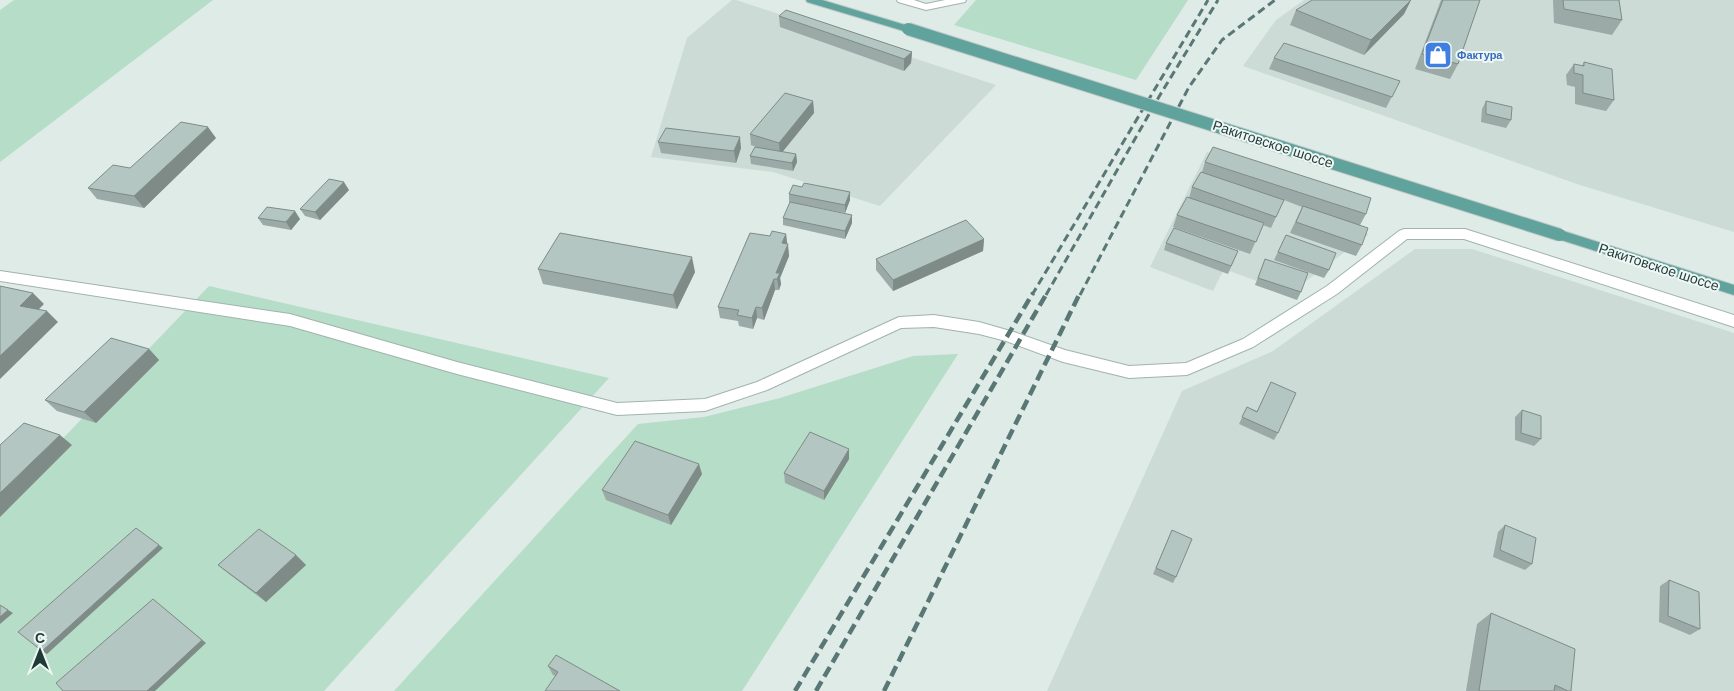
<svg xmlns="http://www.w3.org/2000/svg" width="1734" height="691" viewBox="0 0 1734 691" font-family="Helvetica,sans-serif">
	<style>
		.built { fill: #ccdbd6 }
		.green { fill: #b6ddc7 }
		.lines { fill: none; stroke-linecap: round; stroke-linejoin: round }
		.street-casing { stroke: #a1b3af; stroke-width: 2 }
		.primary-casing { stroke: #c0c8c7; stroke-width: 2 }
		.street { fill: #fff; fill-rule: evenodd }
		.primary { fill: #60a39c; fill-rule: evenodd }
		.rail-far1 { stroke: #597774; stroke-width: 3; stroke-dasharray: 8 4.5; stroke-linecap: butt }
		.rail { stroke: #597774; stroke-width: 4.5; stroke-dasharray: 11 5.5; stroke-linecap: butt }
		.primary-bridge-casing { stroke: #c0c8c7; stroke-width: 14; stroke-linecap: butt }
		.primary-bridge { stroke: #60a39c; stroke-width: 12 }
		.wall { fill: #9baaa6 }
		.shaded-wall { fill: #7e8b87 }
		.building { fill: #b4c6c1; stroke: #7e8b87 }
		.labels { text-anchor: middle; stroke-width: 4; stroke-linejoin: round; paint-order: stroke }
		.far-shop-label { font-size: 11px; font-weight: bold; fill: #366cbe; stroke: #eff7f4; text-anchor: start }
		.street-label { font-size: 14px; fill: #1f3b38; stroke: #eff7f4 }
	</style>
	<rect width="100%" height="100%" fill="#deebe7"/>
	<path class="built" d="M732 0H736L996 85 880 206 773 172 651 157 687 38Z
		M1304 0H1734V232L1580 185 1243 66 1276 20Z
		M1207 152 1365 201 1355 229 1369 234 1290 293 1224 269 1213 291 1150 267Z
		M1415 249H1472L1734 333V691H1047L1182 391 1273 351Z"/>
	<path class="green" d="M14 0H213L0 162V10Z
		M976 0H1188L1136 80 954 25Z
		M209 286 609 378 324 691H0V504Z
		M958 354 742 691H394L638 424 704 417 780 398 913 356Z"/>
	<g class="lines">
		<defs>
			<path id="street" d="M897 0H914L926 4 945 0H966L965 2 926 10 898 2Z
				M1404 229H1465L1734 315V327L1464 239H1407L1337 294 1253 347 1187 375 1129 378 1063 362 1006 341 979 334 934 327 901 328 767 390 705 411 617 415 457 374 290 326 0 281V271L290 314 457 362 617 403 705 399 757 382 899 317 934 315 979 322 1014 332 1065 350 1129 366 1186 363 1243 339 1327 286 1399 231Z"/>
			<path id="primary" d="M806 0H822L912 27 913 29 908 32 904 31 807 2Z
				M1560 230 1734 285V295L1555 238 1553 235 1555 232Z"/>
		</defs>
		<use href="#street" class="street-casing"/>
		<use href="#primary" class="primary-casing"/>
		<use href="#street" class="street"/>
		<use href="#primary" class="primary"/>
		<path class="rail-far1" d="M1032 295 1208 0
			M1046 295 1160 95 1218 0
			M1080 295 1189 87 1222 40 1275 0"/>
		<path class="rail" d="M795 691 1033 293
			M816 691 1047 293
			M884 691 1080 293"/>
		<defs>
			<path id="primary-bridge" d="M908 29 1560 235"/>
		</defs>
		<use href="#primary-bridge" class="primary-bridge-casing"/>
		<use href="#primary-bridge" class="primary-bridge"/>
	</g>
	<path class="wall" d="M1411 0 1404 14 1364 55 1290 25 1296 10Z
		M1441 0H1480L1458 64 1450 79 1415 69Z
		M1553 0H1619L1622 20 1612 35 1554 23Z
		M779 16 912 52 911 63 904 71 780 27Z
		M1274 58 1400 81 1386 108 1269 69Z
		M1584 62 1614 100 1606 111 1575 104V87L1567 85 1566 75 1574 64 1582 66Z
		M813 101 814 113 782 152 796 154 797 162 793 171 751 164 750 156 756 147 751 145 750 134Z
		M1486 101 1511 120 1506 128 1481 122 1482 109Z
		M216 138 144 208 97 199 88 188 130 168Z
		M658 142 741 148 736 163 661 153Z
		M1205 162 1366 214 1360 225 1362 245 1356 256 1290 233 1302 207 1284 200 1271 228 1263 225 1250 254 1173 227 1177 215 1189 198 1192 187 1202 172Z
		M802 187 850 200 845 213 789 202V194Z
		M349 190 320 220 305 216 300 209Z
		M258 218 300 219 291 230 263 225Z
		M783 218 852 223 845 239 783 225Z
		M786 234 789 256 780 278 781 284 779 290H775L764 320 757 318 753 329 739 326 738 321 720 318 718 307 770 236Z
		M1286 235 1329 270 1324 278 1274 260Z
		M984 239 983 251 893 291 876 270V259Z
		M1166 243 1238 251 1228 274 1164 250Z
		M1265 259 1301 292 1297 300 1255 285Z
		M538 269 695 272 677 309 543 284Z
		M149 349 159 360 96 423 57 411 45 400Z
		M1271 382 1278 433 1274 440 1239 424 1247 407 1257 411Z
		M1522 410 1541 439 1534 446 1515 440V417Z
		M849 459 824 500 785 483 784 473Z
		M702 474 671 525 606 500 602 490Z
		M1505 525 1532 564 1525 570 1493 557 1498 532Z
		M1172 530 1176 577 1173 583 1153 574Z
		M296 555 306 565 266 602 229 574 218 565Z
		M1669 580 1700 629 1690 635 1659 622 1660 586Z
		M1491 613 1571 691H1466L1477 624Z
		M548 666 620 691 556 676 553 675Z"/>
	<path class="shaded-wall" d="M1411 0 1404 14 1364 55 1371 40Z
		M912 52 911 63 904 71V59Z
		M813 101 814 113 780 155 779 143Z
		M208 127 216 138 144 208 134 196Z
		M740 137 741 148 736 163 734 151Z
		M796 154 797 162 793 171 792 163Z
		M344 182 349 190 320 220 315 212Z
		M850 192V200L845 213V205Z
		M295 211 300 219 291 230 286 222Z
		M852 215V223L845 239V231Z
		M786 234 787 245 782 243Z
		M984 239 983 251 893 291V280Z
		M788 244 789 256 780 278 781 284 779 290 776 273Z
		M692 257 695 272 677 309 673 295Z
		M774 279 775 290 764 320 762 308Z
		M33 293 44 304 31 317 20 306Z
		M756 307 757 318 753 329 752 318Z
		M47 311 58 322 0 379V356Z
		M149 349 159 360 96 423 84 412Z
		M60 435 72 445 0 517V493Z
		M849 449V459L824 500V491Z
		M699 464 702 474 671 525 668 515Z
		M159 545 163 548 47 654 42 651Z
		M296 555 306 565 266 602 256 593Z
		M157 603 206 643 155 691H147Z
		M0 605 13 613 0 624Z"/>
	<path class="building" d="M1312 0H1411L1371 40 1296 10Z
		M1443 0H1480L1458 64 1422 54Z
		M1563 0H1619L1622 20 1564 9Z
		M786 10 912 52 904 59 779 16Z
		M1284 43 1400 81 1392 97 1274 58Z
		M1584 62 1612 69 1614 100 1583 93V75L1574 73V64L1584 66Z
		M785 93 813 101 779 143 750 134Z
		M1486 101 1512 107 1511 120 1486 114Z
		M181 122 208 127 134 196 88 188 113 165 130 168Z
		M666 128 740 137 734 151 658 142Z
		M755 147 796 154 792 163 750 156Z
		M1213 147 1371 198 1366 214 1205 162Z
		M1201 172 1284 200 1276 217 1192 187Z
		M329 179 344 182 315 212 300 209Z
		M804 183 850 192 845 205 789 194 793 185 802 187Z
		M1187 197 1264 223 1256 242 1177 215Z
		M790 202 852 215 845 231 783 218Z
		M1303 206 1368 228 1362 245 1296 222Z
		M267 207 295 211 286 222 258 218Z
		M966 220 984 239 893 280 876 259Z
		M1174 228 1238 251 1231 266 1166 243Z
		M772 231 786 234 782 243 788 244 776 273H780L777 279H774L762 308 756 307 752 318 737 315 739 310 718 307 750 233 770 236Z
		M560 233 692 257 673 295 538 269Z
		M1286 235 1336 253 1329 270 1278 252Z
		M1265 259 1308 273 1301 292 1258 278Z
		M0 286 33 293 20 306 47 311 0 356Z
		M111 338 149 349 84 412 45 400Z
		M1271 382 1296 393 1278 433 1242 417 1247 407 1257 412Z
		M1522 410 1541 416V439L1521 433Z
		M24 423 60 435 0 493V445Z
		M810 432 849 449 824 491 784 473Z
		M635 441 699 464 668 515 602 490Z
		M1505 525 1536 538 1532 564 1500 550Z
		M136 528 159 545 42 651 18 632Z
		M259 529 296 555 256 593 218 565Z
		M1172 530 1192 539 1176 577 1156 568Z
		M1669 580 1699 592 1700 629 1668 616Z
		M153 599 202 640 147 691H63L56 683Z
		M0 605 8 610 0 617Z
		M1491 613 1575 649 1571 691H1568L1555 685 1554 691H1479Z
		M556 655 620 691H545L558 672 548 666Z"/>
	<defs>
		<symbol id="shop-square" viewBox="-11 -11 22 22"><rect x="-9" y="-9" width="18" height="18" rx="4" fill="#3f7fe0" stroke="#eff7f4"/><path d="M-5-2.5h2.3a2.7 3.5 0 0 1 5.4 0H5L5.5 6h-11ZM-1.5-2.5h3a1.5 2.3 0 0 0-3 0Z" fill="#fff"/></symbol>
	</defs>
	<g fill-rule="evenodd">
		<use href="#shop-square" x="1422" y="39" width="32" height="32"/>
	</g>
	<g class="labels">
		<g class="far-shop-label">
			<text x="1457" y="59">Фактура</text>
		</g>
		<g class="street-label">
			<text transform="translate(1273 144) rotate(18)" y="5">Ракитовское шоссе</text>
			<text transform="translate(1659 267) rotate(18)" y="5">Ракитовское шоссе</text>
		</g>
	</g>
	<g transform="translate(40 651)" stroke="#eff7f4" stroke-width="4" paint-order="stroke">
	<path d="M0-4L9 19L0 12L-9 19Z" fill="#1f3b38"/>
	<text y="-8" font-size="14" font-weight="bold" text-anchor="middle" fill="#1f3b38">С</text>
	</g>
</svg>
